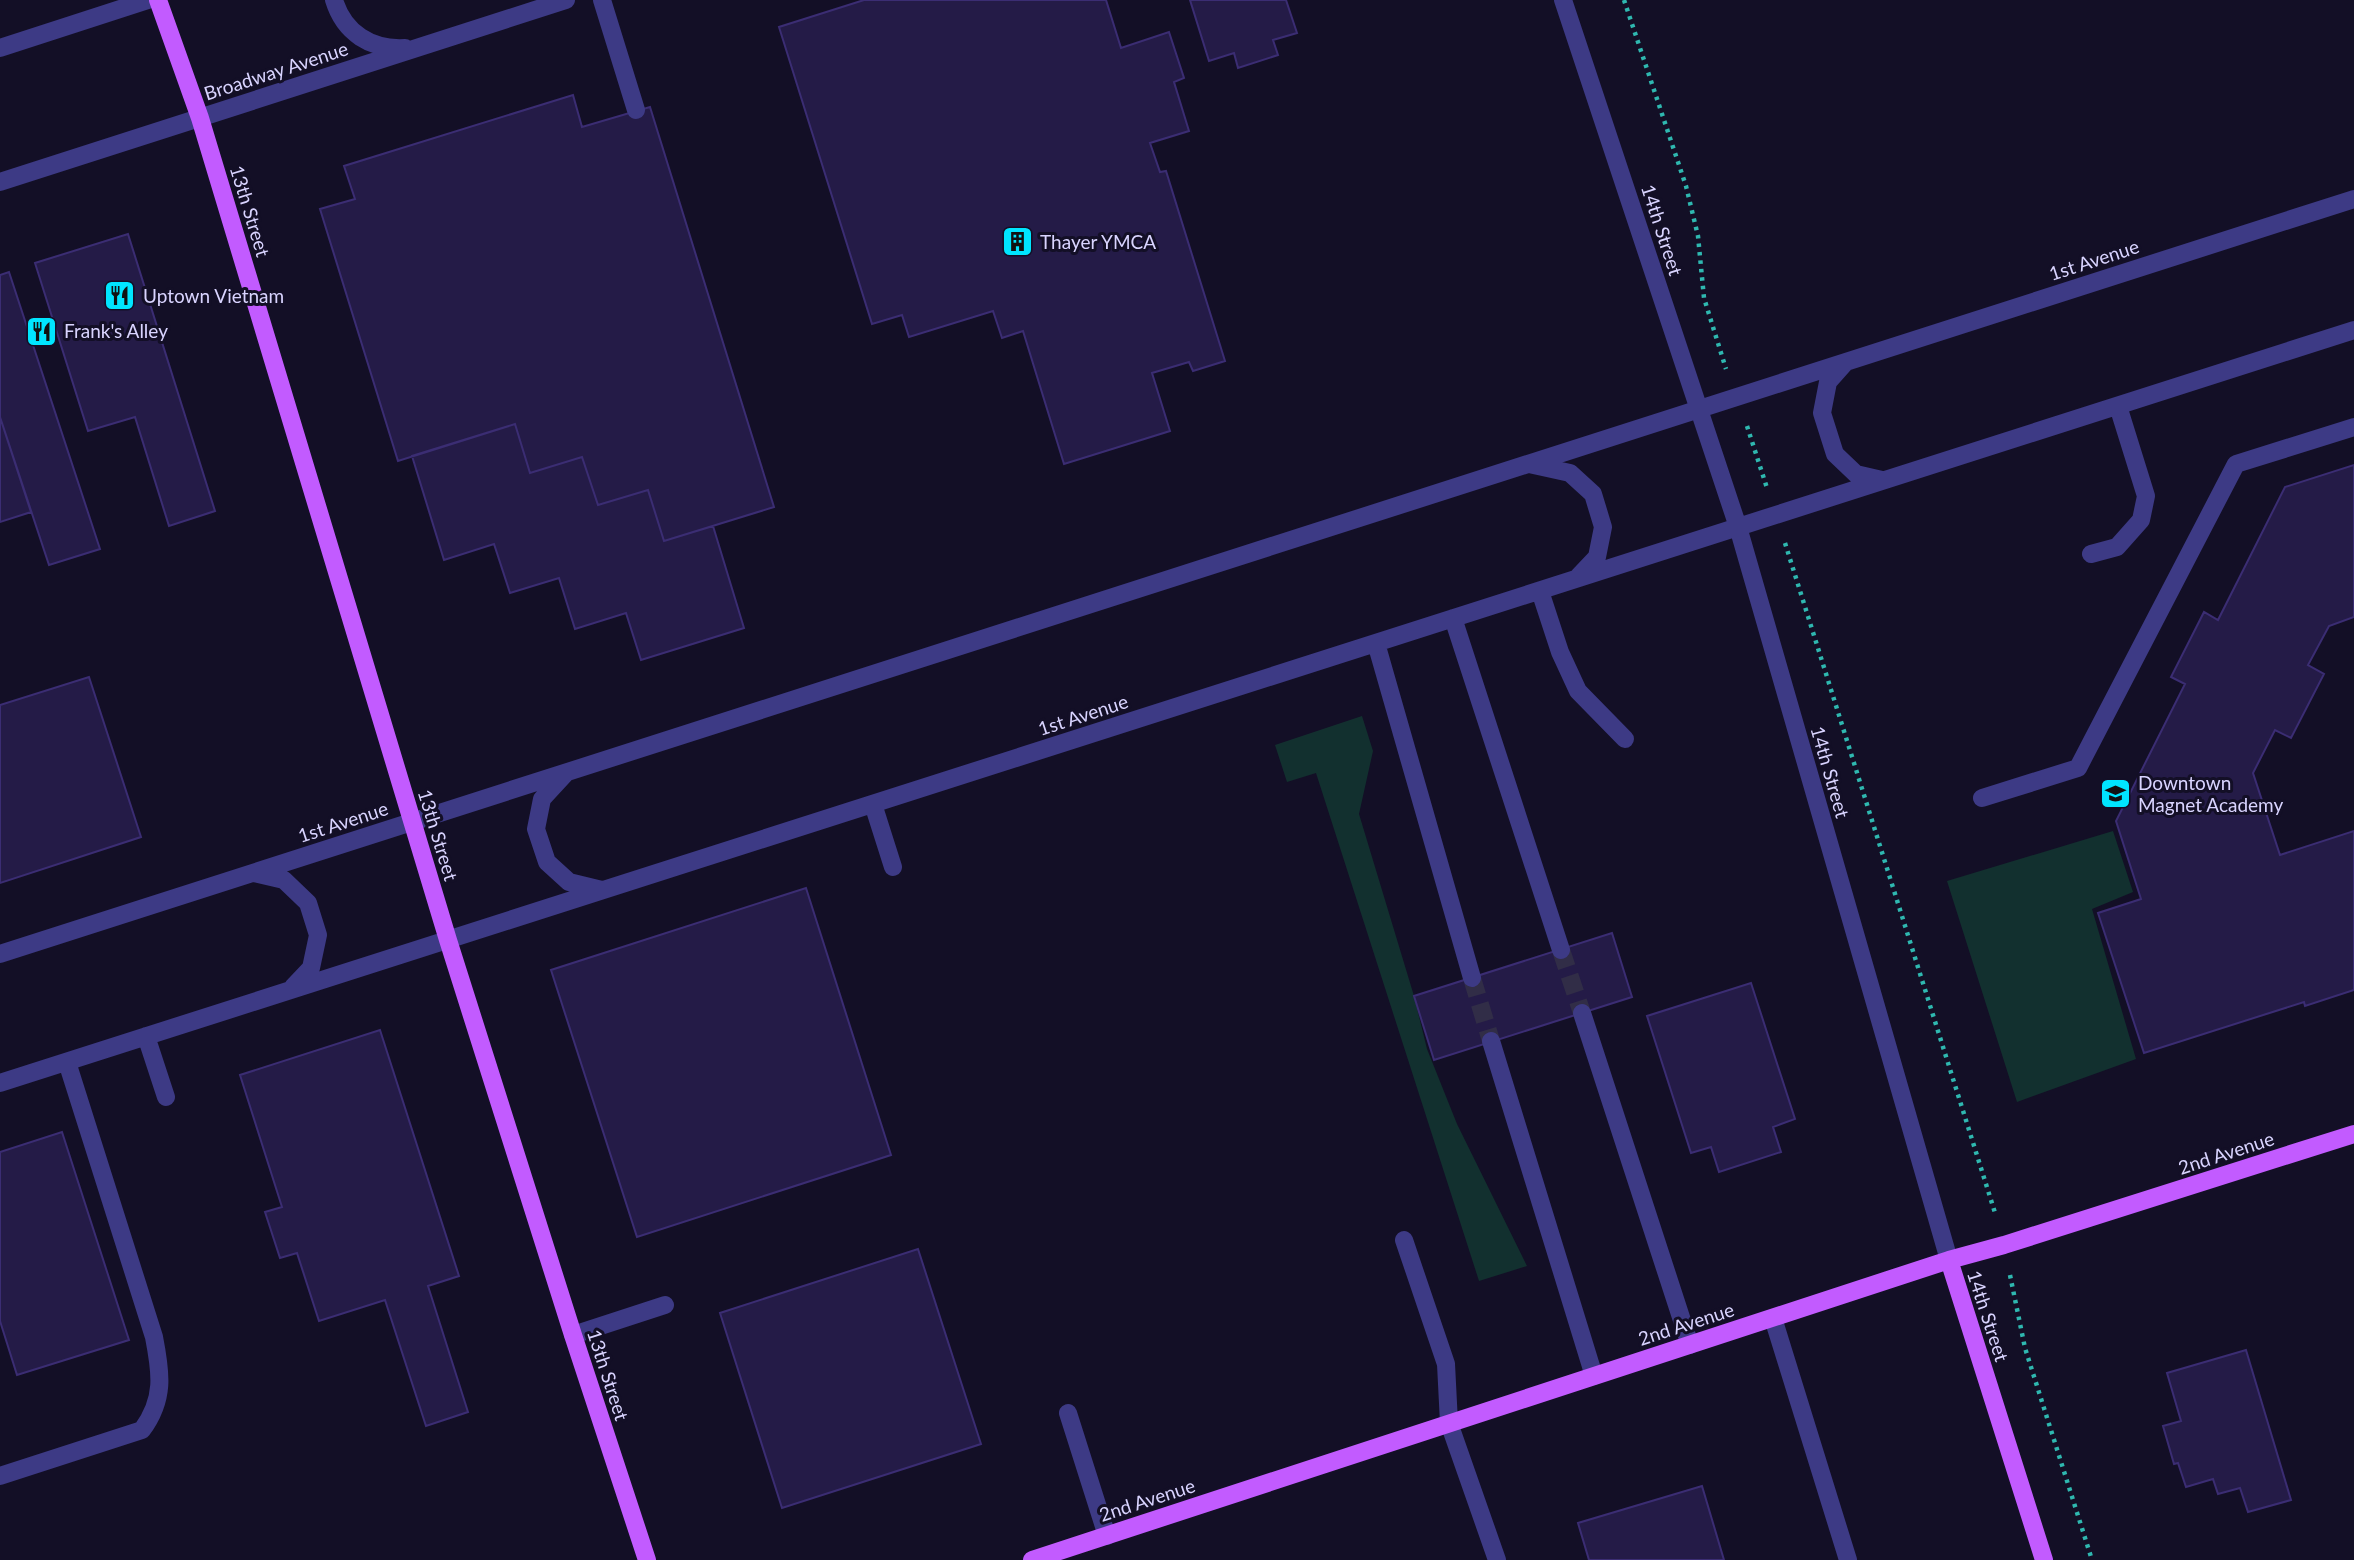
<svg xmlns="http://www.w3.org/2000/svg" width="2354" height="1560" viewBox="0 0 2354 1560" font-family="Lato,sans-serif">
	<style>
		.green { fill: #12302f }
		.building { fill: #241b47; stroke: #3b2d73; stroke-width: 2 }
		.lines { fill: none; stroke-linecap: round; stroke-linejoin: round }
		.minor-tunnel { stroke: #312d47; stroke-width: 18; stroke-dasharray: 18 9; stroke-linecap: butt }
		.path { stroke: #2fb8b0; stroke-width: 4.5; stroke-dasharray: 3.5 5; stroke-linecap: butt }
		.minor { stroke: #3d3a85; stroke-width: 18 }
		.major { stroke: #c25bff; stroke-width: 18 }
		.labels { text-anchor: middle; stroke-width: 6; stroke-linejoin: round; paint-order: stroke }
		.street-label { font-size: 19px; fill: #d9d4ff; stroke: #130f26 }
		.poi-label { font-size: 19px; fill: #d9d4ff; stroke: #130f26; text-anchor: start }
	</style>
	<rect width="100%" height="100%" fill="#130f26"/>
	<path class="green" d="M1362 716 1373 751 1359 814 1414 996 1427 1049 1457 1124 1527 1266 1479 1281 1316 773 1287 782 1275 745Z
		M2113 831 2133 892 2092 909 2136 1059 2017 1102 1947 881Z"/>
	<path class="building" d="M864 0H1106L1121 48 1169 32 1184 78 1174 82 1189 131 1150 143 1160 172 1166 171 1225 361 1193 371 1189 362 1152 373 1170 431 1064 464 1023 331 1002 338 993 311 909 337 902 315 872 324 779 27Z
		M1190 0H1286L1297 33 1273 40 1278 55 1238 68 1234 53 1209 61Z
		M573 95 582 127 650 107 774 507 664 541 648 490 598 505 582 457 530 473 515 424 398 461 320 209 355 199 344 166Z
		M128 234 215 511 169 526 135 417 88 431 35 263Z
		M9 272 100 549 49 565 0 417V275Z
		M0 417 31 512 0 522Z
		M515 424 530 473 582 457 598 505 648 490 664 541 713 526 744 628 641 660 626 613 575 629 559 578 510 593 494 544 444 560 412 456Z
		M2354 465V617L2329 626 2308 665 2324 674 2291 738 2275 730 2253 773 2280 855 2354 831V990L2305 1006 2304 1002 2144 1053 2098 913 2141 899 2116 821 2185 684 2171 677 2204 612 2218 620 2285 487Z
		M89 677 141 837 0 883V705Z
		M806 888 891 1155 637 1237 551 970Z
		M1612 933 1632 997 1434 1060 1414 996Z
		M1751 983 1795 1119 1773 1127 1781 1152 1719 1172 1711 1147 1691 1153 1647 1016Z
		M380 1030 459 1276 428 1286 468 1412 426 1426 385 1300 319 1321 297 1253 280 1258 265 1212 282 1207 240 1075Z
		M62 1132 129 1340 17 1375 0 1321V1152Z
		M918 1249 981 1444 782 1508 720 1313Z
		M2246 1350 2291 1500 2248 1512 2240 1488 2218 1494 2213 1479 2186 1487 2178 1463 2174 1464 2163 1426 2181 1421 2167 1373Z
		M1702 1486 1724 1560H1589L1578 1523Z"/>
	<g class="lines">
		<path class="minor-tunnel" d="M1561 950 1582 1013
			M1472 978 1491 1041"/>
		<path class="path" d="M1624 0 1686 186 1698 236 1704 298 1726 369
			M1747 426 1767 488
			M1785 543 1996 1216
			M2010 1275 2025 1348 2092 1560"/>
		<path class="minor" d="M334 0C344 33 371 50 405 48
			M602 0 636 110
			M1563 0 1738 527 1949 1260
			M0 48 148 0
			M0 182 566 0
			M1844 364 1828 382 1822 413 1835 454 1856 474 1882 480
			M1529 464 1570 473 1593 494 1603 527 1597 557 1579 576
			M2091 554 2117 547 2141 520 2146 496 2118 406
			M1540 591 1560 652 1578 691 1625 739
			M1453 618 1561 950
			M1376 643 1472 978
			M566 773 542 799 536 829 547 862 569 882 602 890
			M1982 798 2078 768 2236 464 2354 427
			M873 804 893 867
			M254 873 284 880 308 903 318 935 311 968 293 987
			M0 954 2354 199
			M1582 1013 1690 1345
			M146 1036 166 1097
			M1491 1041 1594 1376
			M0 1083 2354 330
			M1404 1240 1446 1364 1449 1423 1497 1560
			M1773 1318 1848 1560
			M573 1335 665 1305
			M1068 1413 1107 1536
			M0 1476 142 1430C165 1399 161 1373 154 1337L67 1062"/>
		<path class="major" d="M158 0 200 118 448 940 573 1335 647 1560
			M1949 1260 2044 1560
			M1032 1560 1949 1260 2004 1245 2354 1134"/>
	</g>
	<defs>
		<symbol id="building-square" viewBox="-11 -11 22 22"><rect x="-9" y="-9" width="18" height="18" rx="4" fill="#00e5ff" stroke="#130f26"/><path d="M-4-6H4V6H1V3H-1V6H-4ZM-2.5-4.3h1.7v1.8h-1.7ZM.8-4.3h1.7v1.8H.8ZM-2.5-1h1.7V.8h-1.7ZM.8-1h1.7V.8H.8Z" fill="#111"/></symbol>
		<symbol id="restaurant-square" viewBox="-11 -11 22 22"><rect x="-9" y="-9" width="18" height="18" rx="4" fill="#00e5ff" stroke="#130f26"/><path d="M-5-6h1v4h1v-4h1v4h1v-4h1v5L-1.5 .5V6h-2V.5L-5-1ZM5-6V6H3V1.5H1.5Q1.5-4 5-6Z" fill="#111"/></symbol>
		<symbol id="school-square" viewBox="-11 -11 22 22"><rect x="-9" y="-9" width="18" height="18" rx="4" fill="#00e5ff" stroke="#130f26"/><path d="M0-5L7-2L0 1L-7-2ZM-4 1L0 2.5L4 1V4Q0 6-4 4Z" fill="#111"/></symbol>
	</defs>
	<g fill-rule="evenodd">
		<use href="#building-square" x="1000" y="224" width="35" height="35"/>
		<use href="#restaurant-square" x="102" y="278" width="35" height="35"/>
		<use href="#restaurant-square" x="24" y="314" width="35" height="35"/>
		<use href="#school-square" x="2098" y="776" width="35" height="35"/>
	</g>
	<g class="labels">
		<g class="street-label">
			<text transform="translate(276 71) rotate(-18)" y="7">Broadway Avenue</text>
			<text transform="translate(250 211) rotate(73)" y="7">13th Street</text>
			<text transform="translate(1662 230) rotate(72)" y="7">14th Street</text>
			<text transform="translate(2094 260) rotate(-18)" y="7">1st Avenue</text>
			<text transform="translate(1083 715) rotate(-18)" y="7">1st Avenue</text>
			<text transform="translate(1830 772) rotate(74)" y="7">14th Street</text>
			<text transform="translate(343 822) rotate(-18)" y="7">1st Avenue</text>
			<text transform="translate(438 835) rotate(73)" y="7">13th Street</text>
			<text transform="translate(2226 1153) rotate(-18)" y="7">2nd Avenue</text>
			<text transform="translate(1988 1316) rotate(72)" y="7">14th Street</text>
			<text transform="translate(1686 1324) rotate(-18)" y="7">2nd Avenue</text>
			<text transform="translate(608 1375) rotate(72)" y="7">13th Street</text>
			<text transform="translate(1147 1500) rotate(-18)" y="7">2nd Avenue</text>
		</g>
		<g class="poi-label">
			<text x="1040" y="249">Thayer YMCA</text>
			<text x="143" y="303">Uptown Vietnam</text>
			<text x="64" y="338">Frank's Alley</text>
			<text x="2138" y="790">Downtown<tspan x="2138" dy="22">Magnet Academy</tspan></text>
		</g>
	</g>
</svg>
